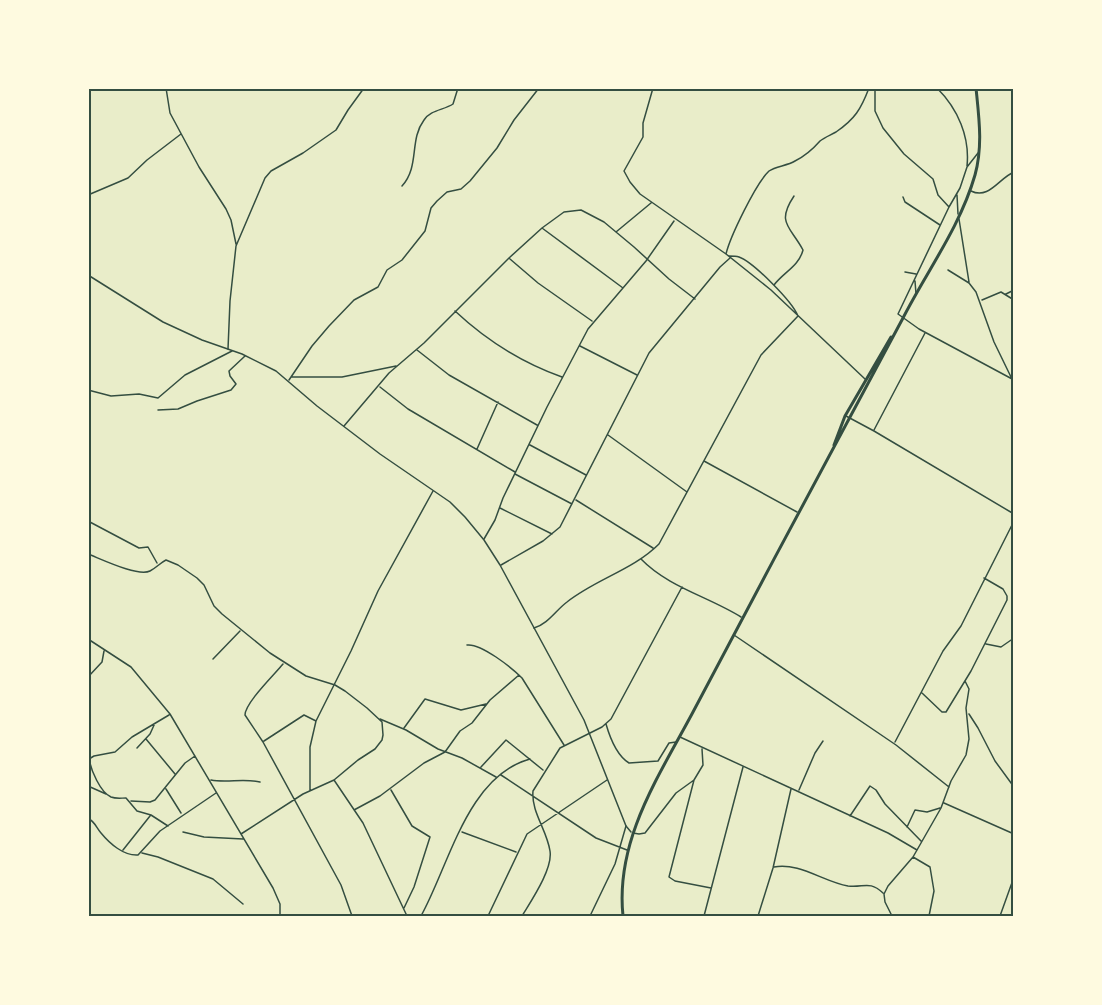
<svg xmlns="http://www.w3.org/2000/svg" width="1102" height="1005" viewBox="0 0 1102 1005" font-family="'Fira Sans',sans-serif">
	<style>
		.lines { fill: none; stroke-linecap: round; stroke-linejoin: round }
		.minor { stroke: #344e41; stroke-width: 1.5 }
		.tertiary { stroke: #344e41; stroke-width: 1.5 }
		.trunk { stroke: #344e41; stroke-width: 3 }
		.neatline { fill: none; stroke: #344e41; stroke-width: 2 }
	</style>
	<rect width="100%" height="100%" fill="#e9edc9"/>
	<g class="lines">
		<path class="minor" d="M166 88 170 113 199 167 226 209 231 220 236 244
			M653 88 643 123V137L624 171 630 182 640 194 726 254 771 290 865 379
			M875 88V111L883 128 904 154 933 179 938 195 949 207
			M937 88C958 109 970 137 967 166
			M978 153 967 167 960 188 949 207 898 314 919 329 1014 380
			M402 186C420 166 409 140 424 120 430 110 444 110 453 104L458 88
			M971 191C989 200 999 178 1014 172
			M88 195 128 178 147 160 181 134
			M957 195 958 214
			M903 197 905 202 940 225
			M959 219 969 282
			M542 228 623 288
			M616 232 651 203
			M726 254C730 237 756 183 769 171 776 166 787 166 795 161 805 156 813 149 820 141 825 137 831 135 836 132 855 119 861 109 869 88
			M510 259 538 283 592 321
			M948 270 969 283 976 292 994 342 1011 377
			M905 272 916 274
			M915 281 916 294
			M774 285C784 272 799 266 803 250 790 226 776 223 794 196
			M1006 294 1014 290
			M982 300 1001 292 1014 300
			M455 311C487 341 520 362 562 377
			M580 346 637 375
			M228 349 230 301 236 246 265 178 271 171 303 153 336 130 348 110 364 88
			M417 350 449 375 537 425
			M291 377H342L396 366
			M289 380 312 346 329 326 354 300 378 287 387 270 402 260 425 231 431 208 437 201 447 192 461 189 470 181 497 148 514 120 539 88
			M380 387 408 409 515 472
			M88 390 111 396 139 394 158 398 185 375 232 351
			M158 410 178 409 197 401 231 390 236 384 230 376 229 371 245 356
			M846 416 874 431 1014 514
			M344 426 389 373 424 343 509 258 542 228 564 212 581 210 604 222 634 247 669 279 695 299
			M874 430 925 333
			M608 435 687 492
			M530 445 586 475
			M477 449 498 402
			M704 461 797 512
			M515 474 572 504
			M576 500 653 548
			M500 508 552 534
			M88 521 139 548 148 547 157 563
			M484 539 495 520 503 498 547 407 588 329 646 261 674 221
			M88 554C101 559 138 577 150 571 156 568 160 563 166 560L178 565 197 578 204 585 214 606 222 614 270 653 306 676 335 685 345 691 367 708 382 722 383 735 382 740 375 749 358 760 334 780 303 794 241 834
			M641 559C668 587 709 597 741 617
			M501 565 543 541 560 527 649 353 720 267 730 258
			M534 628C548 624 556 610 567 602 596 579 633 570 659 544L761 355 798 316C792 301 753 262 739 257 736 256 732 256 729 256
			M734 635 896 745 949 787
			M88 639 131 667 170 714 273 888 280 904V916
			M986 644 1001 647 1014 638
			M467 645C481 643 512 668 522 678L564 745
			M213 659 240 631
			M283 664C274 675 245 703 245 715L263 742 341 885 352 916
			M88 677 102 662 104 651
			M922 693 942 712H946L971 671 1007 600V596L1003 589 984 578
			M969 714 978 728 995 761 1014 787
			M380 719 406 730 438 749 462 758 496 777
			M606 724C610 738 616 755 629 763L658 761 669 743 676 742
			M404 728 425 699 461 710 486 704
			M680 737 888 833 917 850
			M146 739 175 774
			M264 741 304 715 316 721
			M895 742 943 651 961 626 1014 521
			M137 748 150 734 155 723
			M702 749 703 765 694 780 669 877 675 881 711 888
			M481 767 506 740 543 770
			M501 775 596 838 627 850
			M211 780C227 783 244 778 260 782
			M334 780 363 823 407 916
			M88 786 106 794
			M166 789 181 813
			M310 790V747L316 721 351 651 378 591 433 491
			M391 790 412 826 430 837 414 887 404 908
			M799 790 815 753 823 741
			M131 801 150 802 155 800 185 763 195 756
			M944 803 1014 834
			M354 810 380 796 424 763 445 752 460 731 472 723 490 700 519 675
			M850 816 870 786 876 790 885 804 921 841
			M88 818C95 822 96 827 101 833 110 844 124 856 138 855L160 831 216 793
			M168 826 151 815 137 811 126 798C121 798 116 799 111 797 100 792 91 770 89 759L94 756 115 752 132 737 169 715
			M907 827 915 810 927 812 940 808
			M183 832 204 837 243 839
			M462 832 516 852
			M633 833 639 834 645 833 676 793 694 780
			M123 850 150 816
			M142 853 158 857 213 879 243 904
			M913 857 930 867 934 891 929 916
			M774 867C799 862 824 882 848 886 864 888 869 880 883 893
			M623 915 634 916
			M421 916C449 866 467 776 530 759
			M488 916 527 834 607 780
			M522 916C531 901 553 869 550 851 547 830 531 812 533 791L560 748 602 727 611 719 682 587
			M590 916 615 864 626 826
			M704 916 743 767
			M758 916 773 868 791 789
			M892 916 885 902 884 894 888 886 913 857 941 808 951 781 966 755 969 739 966 708 969 689 965 681
			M1000 916 1014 877"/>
		<path class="tertiary" d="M88 275 163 322 202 340 242 354 276 371 317 406 380 454 450 502 465 517 484 540 500 565 584 720 626 826 631 832"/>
		<path class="trunk" d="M834 445 845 416 891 337
			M623 916C615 840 659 776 693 712 762 580 833 450 903 318 927 271 960 227 975 175 983 146 979 118 976 88"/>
	</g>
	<rect width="1102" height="1005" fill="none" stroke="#fefae0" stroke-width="180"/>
	<rect x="90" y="90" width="922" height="825" class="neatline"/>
</svg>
